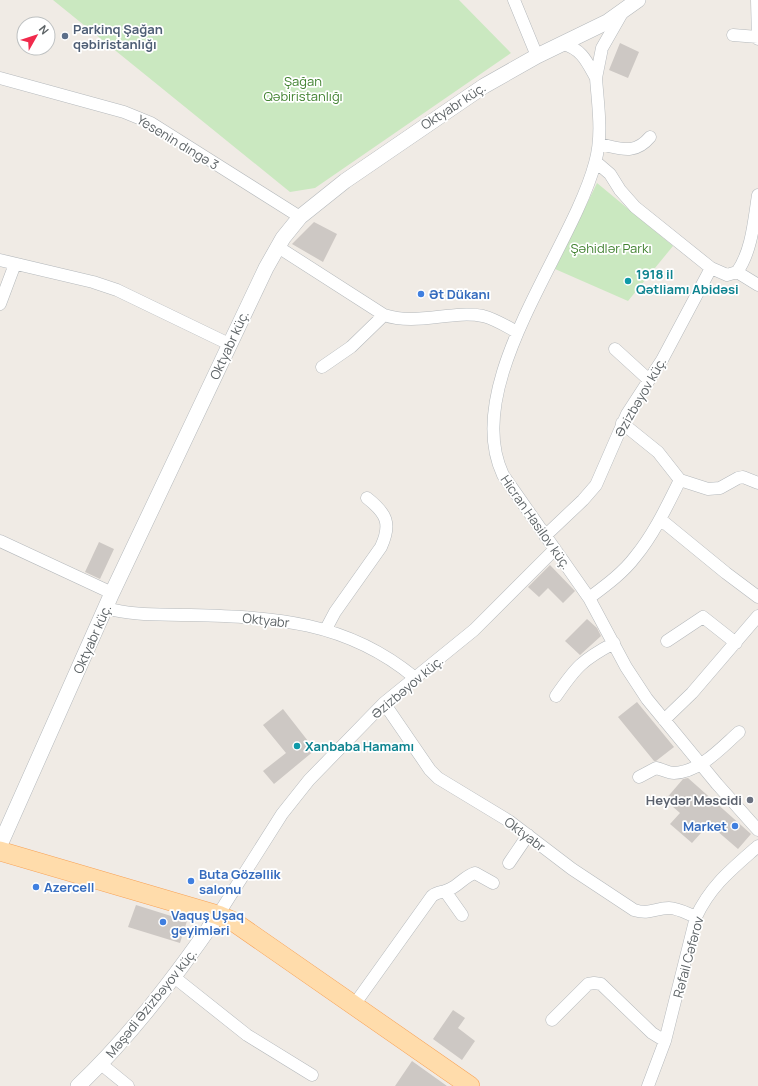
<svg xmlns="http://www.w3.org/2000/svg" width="758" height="1086" viewBox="0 0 758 1086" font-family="Manrope,sans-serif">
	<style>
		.green { fill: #cae8c0 }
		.building { fill: #cdc8c4 }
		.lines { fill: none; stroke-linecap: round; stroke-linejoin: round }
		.minor-casing { stroke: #b5b9bc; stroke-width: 13 }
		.tertiary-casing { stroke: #b5b9bc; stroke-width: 16 }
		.primary-casing { stroke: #f8a256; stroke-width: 20 }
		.minor { stroke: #fff; stroke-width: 12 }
		.tertiary { stroke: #fff; stroke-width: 15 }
		.primary { stroke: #ffdcab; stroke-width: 19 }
		.service-dot { fill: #5c6f8a; stroke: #fff; stroke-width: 1.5 }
		.culture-dot { fill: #0f9aa8; stroke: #fff; stroke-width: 1.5 }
		.shop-dot { fill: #3f7fe0; stroke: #fff; stroke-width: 1.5 }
		.worship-dot { fill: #6b7280; stroke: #fff; stroke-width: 1.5 }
		.labels { text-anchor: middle; stroke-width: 3.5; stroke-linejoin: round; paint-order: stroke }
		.service-label { font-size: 13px; font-weight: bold; fill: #4e5e75; stroke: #fff; text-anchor: start }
		.park-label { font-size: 13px; fill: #418230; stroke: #fff }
		.street-label { font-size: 13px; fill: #5d6366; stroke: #fff }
		.culture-label { font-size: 13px; font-weight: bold; fill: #0d838f; stroke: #fff; text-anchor: start }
		.shop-label { font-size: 13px; font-weight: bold; fill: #366cbe; stroke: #fff; text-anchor: start }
		.worship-label { font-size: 13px; font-weight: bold; fill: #5b616d; stroke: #fff; text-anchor: end }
	</style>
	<rect width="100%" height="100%" fill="#f0ebe5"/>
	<path class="green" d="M53 0H459L511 53 315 188 290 192Z
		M597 183 673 246 628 301 555 269Z"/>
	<path class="building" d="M620 43 639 52 628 78 609 70Z
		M314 222 337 234 323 262 292 244Z
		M99 542 114 549 100 579 85 572Z
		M550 565 575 591 563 603 548 588 539 597 528 587Z
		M587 619 597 628 601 636 580 655 565 641Z
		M637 702 674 747 656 761H654L618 717Z
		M283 709 315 750 274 784 263 771 286 753 263 725Z
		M688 778 751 834 738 849 709 824 692 843 670 824 680 813 665 800 683 779Z
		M136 905 187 921 180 943 128 927Z
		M453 1010 465 1018 458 1028 475 1041 462 1060 433 1039Z
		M412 1061 447 1086H395Z"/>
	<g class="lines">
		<defs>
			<path id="minor" d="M514 0 537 56
				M757 0 758 39
				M733 35 758 37
				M563 44C582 49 587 62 596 78L602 48 622 13
				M0 78 124 112 151 123 300 217
				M596 78C598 106 603 135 595 163 572 250 460 384 503 475L589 598 626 667 647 699 717 784 758 830
				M599 144C620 148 634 156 650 137
				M596 162 610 174 620 190 635 207 711 268 727 275 737 272 758 285
				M278 247 384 315C417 326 451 310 483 316 495 319 506 326 517 332
				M0 260 93 282 117 290 229 344
				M737 272C752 251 754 220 758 195
				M0 304 15 264
				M615 349 649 380
				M322 367 351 347 384 315
				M622 423 658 452 680 480 708 489 720 488 738 478 743 477 758 483
				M660 519 726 573 758 597
				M545 536 583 500 596 485 627 414 662 360 711 268
				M0 541 112 593
				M589 598C605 586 623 573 635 557 654 534 667 506 680 480
				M106 608C133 616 162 614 190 615 274 617 346 621 414 677
				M326 629 335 612 381 547C392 523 386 513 367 498
				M667 641 703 617 736 643
				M556 696C576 667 582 660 614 643
				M384 703 430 770 438 778 509 821 572 869 634 910C650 915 655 908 669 908 678 908 688 914 696 917
				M664 720 692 693 758 616
				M639 777 656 768C662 769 668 773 674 773 700 772 721 748 739 732
				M509 863 528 835
				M445 891 462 915
				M218 915 282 814 309 780 384 703 474 630 555 549
				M174 977 247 1035 312 1075
				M354 1005 432 896C438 891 443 893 450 889 459 885 465 876 475 873L493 883
				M552 1020 588 984 594 983 601 984 652 1033 665 1041
				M101 1064 128 1086
				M648 1086 665 1041 696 917C711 885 732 869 758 846"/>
			<path id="tertiary" d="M0 845 112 593 266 268 283 238 300 217 345 181 484 86 537 56 607 22 638 0
				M78 1086C131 1036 177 975 218 915"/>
			<path id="primary" d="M0 851 218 915 234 922 470 1086"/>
		</defs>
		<use href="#minor" class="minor-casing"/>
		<use href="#tertiary" class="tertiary-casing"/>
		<use href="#primary" class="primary-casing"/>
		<use href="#minor" class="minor"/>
		<use href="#tertiary" class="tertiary"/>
		<use href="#primary" class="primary"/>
	</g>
	<circle class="service-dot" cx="65" cy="36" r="4"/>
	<g class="culture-dot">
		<circle cx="628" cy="281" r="4"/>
		<circle cx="297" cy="746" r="4"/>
	</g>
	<g class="shop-dot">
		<circle cx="421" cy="294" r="4"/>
		<circle cx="735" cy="826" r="4"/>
		<circle cx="191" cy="881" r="4"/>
		<circle cx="36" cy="887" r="4"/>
		<circle cx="163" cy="922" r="4"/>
	</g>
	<circle class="worship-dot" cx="750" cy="800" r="4"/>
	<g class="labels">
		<g class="service-label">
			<text x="73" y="34">Parkinq Şağan<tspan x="73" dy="15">qəbiristanlığı</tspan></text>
		</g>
		<g class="park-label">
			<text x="303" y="86">Şağan<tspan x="303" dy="15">Qəbiristanlığı</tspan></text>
			<text x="611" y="253">Şəhidlər Parkı</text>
		</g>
		<g class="street-label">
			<text transform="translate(453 106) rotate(-33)" y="5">Oktyabr küç.</text>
			<text transform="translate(178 142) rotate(31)" y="5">Yesenin dıngə 3</text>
			<text transform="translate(229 345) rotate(-65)" y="5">Oktyabr küç.</text>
			<text transform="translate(640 397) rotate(-60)" y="5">Əzizbəyov küç.</text>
			<text transform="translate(536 522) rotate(55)" y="5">Hicran Hasilov küç.</text>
			<text transform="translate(266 620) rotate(6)" y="5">Oktyabr</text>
			<text transform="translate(92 639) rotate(-66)" y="5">Oktyabr küç.</text>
			<text transform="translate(407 687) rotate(-40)" y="5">Əzizbəyov küç.</text>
			<text transform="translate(525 834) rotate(37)" y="5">Oktyabr</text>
			<text transform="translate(688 957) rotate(-75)" y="5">Rəfail Cəfərov</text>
			<text transform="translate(151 1003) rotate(-51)" y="5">Məşədi Əzizbəyov küç.</text>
		</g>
		<g class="culture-label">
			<text x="636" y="279">1918 il<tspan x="636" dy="15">Qətliamı Abidəsi</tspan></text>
			<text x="305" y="751">Xanbaba Hamamı</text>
		</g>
		<g class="shop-label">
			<text x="429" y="299">Ət Dükanı</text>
			<text x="727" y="831" text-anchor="end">Market</text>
			<text x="199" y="879">Buta Gözəllik<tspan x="199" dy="15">salonu</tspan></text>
			<text x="44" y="892">Azercell</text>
			<text x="171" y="920">Vaquş Uşaq<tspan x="171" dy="15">geyimləri</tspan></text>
		</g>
		<g class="worship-label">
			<text x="742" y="805">Heydər Məscidi</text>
		</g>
	</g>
	<g transform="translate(36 36) rotate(51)"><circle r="19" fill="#ffffff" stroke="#bec1c2"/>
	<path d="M0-3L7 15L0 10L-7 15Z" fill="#f12a4c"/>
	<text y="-6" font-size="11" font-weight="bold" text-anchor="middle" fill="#5d6366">N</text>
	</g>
</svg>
